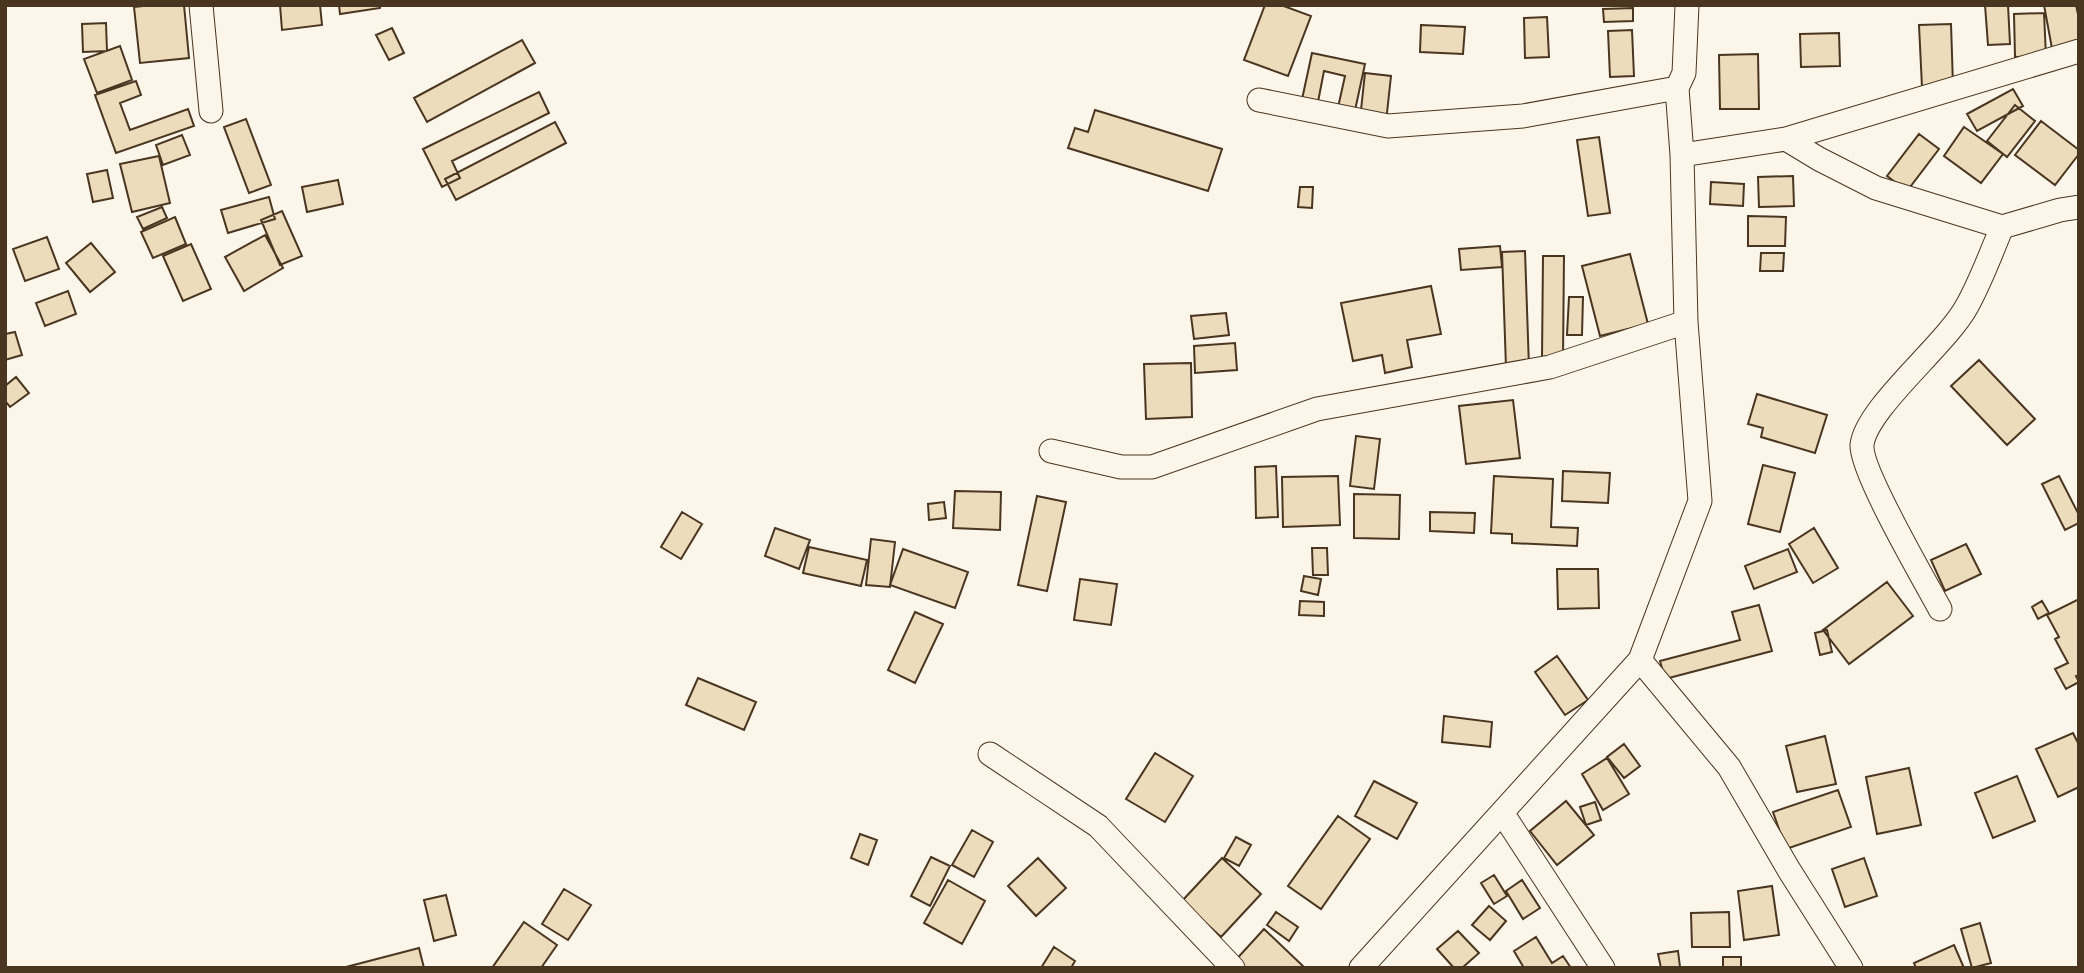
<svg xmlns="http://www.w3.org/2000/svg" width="2084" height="973" viewBox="0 0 2084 973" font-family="Rubik,sans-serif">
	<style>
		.building { fill: #ecdcbc; stroke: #4a3520; stroke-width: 2 }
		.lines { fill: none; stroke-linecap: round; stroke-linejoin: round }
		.street-casing { stroke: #4a3520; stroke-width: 25 }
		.street { stroke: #fbf6e9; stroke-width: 23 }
	</style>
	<rect width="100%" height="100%" fill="#fbf6e9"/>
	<path class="building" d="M152 5H184L189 58 140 63 134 7Z
		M280 5H320L322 25 282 30Z
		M339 5H380V8L340 14Z
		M1265 5H1281L1311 16 1288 76 1244 60Z
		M1985 5H2008L2010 44 1988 45Z
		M2044 5H2076L2079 19V50L2053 54Z
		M1633 8V21L1604 22 1603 9Z
		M2044 13 2046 56 2015 57 2014 14Z
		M1547 17 1549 57 1525 58 1524 18Z
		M106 23 107 51 83 52 82 24Z
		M1951 24 1953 85 1922 87 1919 25Z
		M1421 25 1465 27 1463 54 1420 52Z
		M392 28 404 53 389 60 376 35Z
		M1632 30 1634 76 1610 77 1608 31Z
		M1839 33 1840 66 1801 67 1800 34Z
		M522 40 535 63 427 122 414 98Z
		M120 46 132 80 97 93 84 59Z
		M1312 53 1365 64 1354 115 1337 112 1345 76 1324 71 1317 107 1301 104Z
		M1758 54 1759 109H1720L1719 55Z
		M1365 73 1391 76 1386 122 1360 119Z
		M136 81 141 95 120 103 130 130 188 109 194 126 116 153 95 95Z
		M2013 89 2023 106 1977 131 1967 114Z
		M539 92 549 113 452 161 460 178 442 187 423 149Z
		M2015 105 2035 121 2007 157 1987 141Z
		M1095 110 1222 149 1208 191 1068 148 1075 128 1088 132Z
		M246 119 271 185 249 193 224 127Z
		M2041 121 2079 150V154L2055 185 2015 155Z
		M555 122 566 143 456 200 445 179Z
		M1964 127 2003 154 1981 183 1944 156Z
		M1919 134 1939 149 1907 191 1887 176Z
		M182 135 190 155 163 165 156 145Z
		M1599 137 1610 213 1588 216 1577 140Z
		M159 156 170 203 132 212 120 164Z
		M107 170 113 198 93 202 87 174Z
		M1793 176 1794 206 1759 207 1758 177Z
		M338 180 343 204 307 212 302 187Z
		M1711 182 1744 184 1743 206 1710 204Z
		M1300 187H1313L1312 208 1298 207Z
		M269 197 275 219 228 233 221 210Z
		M162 207 167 218 143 229 137 217Z
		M282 211 302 256 280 265 261 220Z
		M1748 216 1786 217 1785 246H1748Z
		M175 217 186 244 153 258 141 232Z
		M265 235 283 268 244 291 225 257Z
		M47 237 59 269 25 281 13 249Z
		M91 243 115 272 90 292 66 263Z
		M191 244 211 289 183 301 163 256Z
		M1500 246 1502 267 1461 270 1459 249Z
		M1525 251 1529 367H1506L1502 252Z
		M1761 253H1784L1783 271H1760Z
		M1630 254 1648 324 1600 336 1582 266Z
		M1543 256H1564L1563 358H1542Z
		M1431 286 1441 334 1407 340 1412 367 1385 373 1382 355 1353 361 1341 303Z
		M68 291 76 314 45 326 36 303Z
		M1569 297H1583L1582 335H1567Z
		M1226 313 1229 335 1194 339 1191 316Z
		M15 332 22 355 5 360V334Z
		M1235 343 1237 370 1195 373 1194 346Z
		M1979 360 2035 419 2007 445 1951 386Z
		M1191 363 1192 417 1146 419 1144 364Z
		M16 377 29 393 10 407 5 401V386Z
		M1757 394 1827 415 1815 453 1761 437 1763 428 1748 424Z
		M1513 400 1520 458 1466 464 1459 406Z
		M1356 436 1380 439 1374 489 1350 486Z
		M1763 465 1795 473 1780 532 1748 524Z
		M1276 466 1278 517 1256 518 1255 467Z
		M1563 471 1610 473 1608 503 1562 501Z
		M1338 476 1340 525 1283 527 1282 477Z
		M1494 476 1553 479 1551 527 1578 528 1577 546 1512 543V534L1491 533Z
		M2059 476 2079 515V523L2065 530 2042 484Z
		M955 491 1001 492 1000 530 953 528Z
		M1354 494 1400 495 1399 539 1354 538Z
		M1037 496 1066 502 1047 591 1018 585Z
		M944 502 946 518 929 520 928 504Z
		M682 512 702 524 681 559 661 547Z
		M1430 512 1475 513 1474 533 1430 531Z
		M775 528 810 540 799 569 765 556Z
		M1814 528 1838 568 1813 583 1789 544Z
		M871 539 895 542 890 587 866 585Z
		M1966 544 1981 574 1945 591 1931 560Z
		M809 547 867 560 861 586 803 573Z
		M1312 548H1327L1328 575H1313Z
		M903 549 968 572 955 608 890 585Z
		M1788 549 1797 572 1754 589 1745 566Z
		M1557 569H1598L1599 608 1558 609Z
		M1304 576 1321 579 1318 595 1301 591Z
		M1080 579 1117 584 1111 625 1074 620Z
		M1887 582 1913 616 1849 664 1823 630Z
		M2079 599V675L2076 676 2079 682 2066 689 2055 669 2068 663 2055 639 2059 637 2047 615Z
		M1300 601 1324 602V616L1299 615Z
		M2042 601 2049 613 2038 619 2032 607Z
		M1759 605 1772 651 1665 679 1660 661 1740 640 1732 612Z
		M915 612 943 624 915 683 888 670Z
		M1827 630 1832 652 1820 655 1815 633Z
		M1557 656 1588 700 1565 715 1535 672Z
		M698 678 756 702 744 730 686 705Z
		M1444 716 1492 722 1490 747 1442 742Z
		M2073 733 2079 745V787L2058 797 2036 749Z
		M1825 736 1836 784 1797 792 1786 746Z
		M1624 744 1640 766 1624 778 1607 757Z
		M1155 753 1193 776 1165 822 1126 799Z
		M1607 758 1629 794 1603 810 1582 774Z
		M1909 768 1921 825 1877 834 1866 777Z
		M2017 776 2035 821 1993 838 1975 793Z
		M1374 781 1417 803 1397 839 1355 816Z
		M1838 790 1851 827 1786 849 1773 812Z
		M1566 801 1594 835 1557 865 1530 831Z
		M1595 802 1601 820 1586 825 1580 807Z
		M1338 816 1370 839 1321 909 1288 886Z
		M972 830 993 842 974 877 952 865Z
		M860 834 877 840 868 865 851 858Z
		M1236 837 1251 845 1239 866 1224 858Z
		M931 857 950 866 930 906 911 896Z
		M1038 858 1066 888 1036 916 1008 886Z
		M1222 858 1261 894 1221 937 1182 901Z
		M1864 858 1877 896 1845 907 1832 869Z
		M1494 875 1507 896 1494 904 1481 883Z
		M948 880 985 901 962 944 924 923Z
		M1522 880 1540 908 1523 919 1506 891Z
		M1772 886 1779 935 1744 940 1738 891Z
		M564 889 591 905 568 940 542 924Z
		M446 895 456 935 434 941 424 900Z
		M1489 906 1506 921 1490 940 1472 925Z
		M1276 912 1298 927 1289 941 1267 925Z
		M1729 912 1730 947H1692L1691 913Z
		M524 922 557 945 541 968H492Z
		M1980 923 1991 963 1972 968 1961 929Z
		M1264 929 1305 968H1235L1232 964Z
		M1458 931 1479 953 1462 968H1454L1437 949Z
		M1536 937 1552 963 1563 956 1571 968H1524L1514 951Z
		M1954 945 1964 968H1916L1914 963Z
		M1054 947 1075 961 1071 968H1041Z
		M419 948 424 968 346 967Z
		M1678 951 1680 967 1661 968 1658 954Z
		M1723 957H1741V968H1723Z"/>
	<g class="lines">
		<defs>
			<path id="street" d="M201 5 211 111
				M1259 100 1388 126 1523 116 1677 88
				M1786 139 1819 159 1876 188 2002 227 2060 210 2079 207
				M1682 155 1786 139 2079 51
				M1051 451 1121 467H1152L1317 409 1550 367 1686 322
				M1940 609C1925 581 1860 470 1862 445 1866 408 1946 345 1967 306 1981 281 1991 253 2002 227
				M1640 660 1729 767 1789 870 1851 968
				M990 754 1098 826 1233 968
				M1503 814 1603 968
				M1361 968 1640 660 1700 501 1686 322 1682 155 1677 88 1684 73 1687 5"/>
		</defs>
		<use href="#street" class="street-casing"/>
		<use href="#street" class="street"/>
	</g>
	<rect width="2084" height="973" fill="none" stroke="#4a3520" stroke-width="14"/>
</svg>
